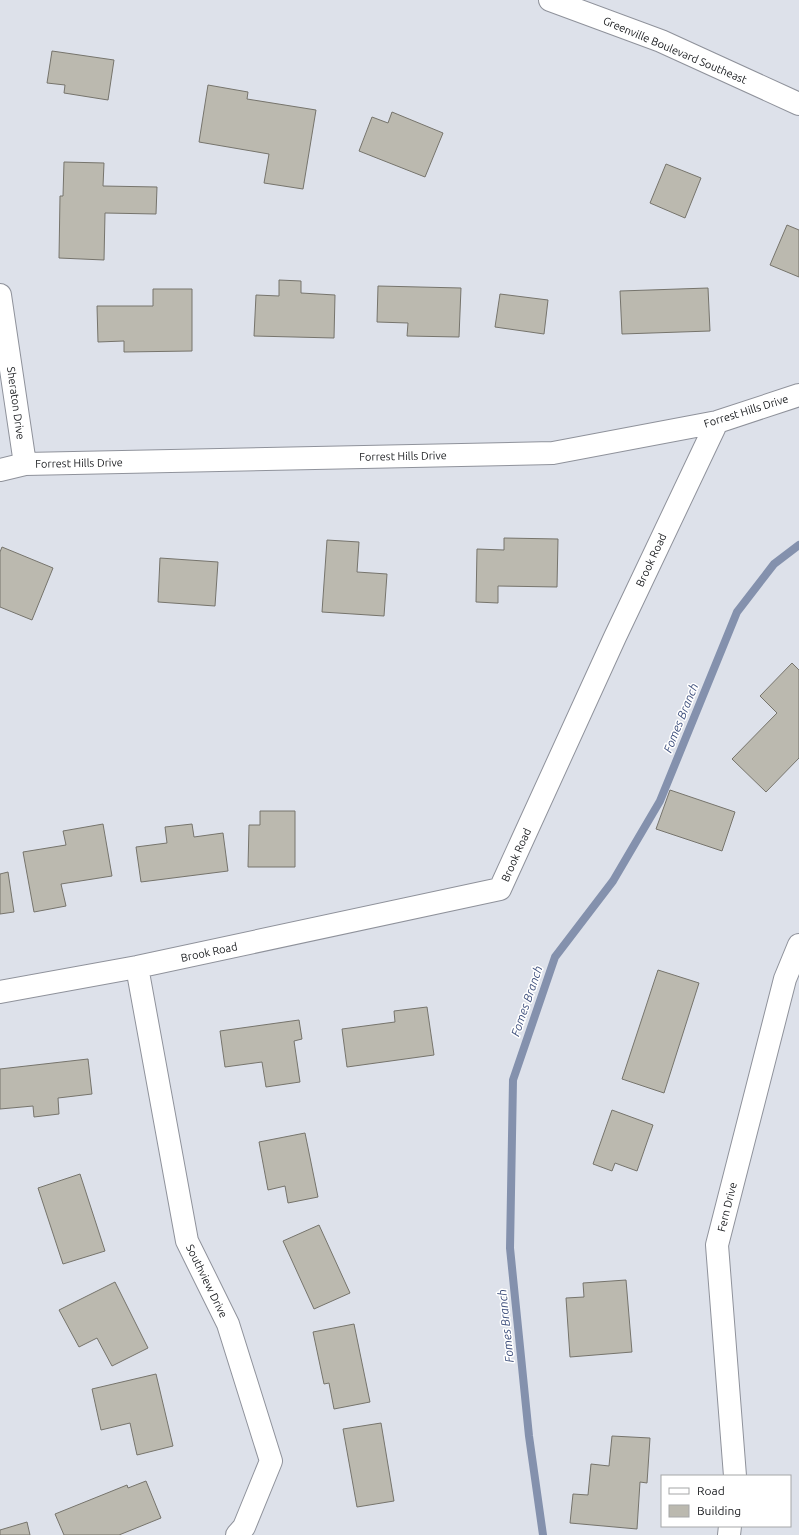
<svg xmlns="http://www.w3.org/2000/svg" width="799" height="1535" viewBox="0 0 799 1535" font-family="Ubuntu,sans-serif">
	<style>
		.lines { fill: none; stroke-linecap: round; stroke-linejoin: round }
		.stream { stroke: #8491ad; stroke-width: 8 }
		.building { fill: #bbb9af; stroke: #76746c }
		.minor-casing { stroke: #8f929b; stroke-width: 24 }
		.trunk-casing { stroke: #8f929b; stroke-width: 24 }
		.minor { stroke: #fff; stroke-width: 22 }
		.trunk { stroke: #fff; stroke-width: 22 }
		.labels { text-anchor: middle; stroke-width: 3; stroke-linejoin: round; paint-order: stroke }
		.street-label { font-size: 11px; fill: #202225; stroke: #fff }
		.water-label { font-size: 12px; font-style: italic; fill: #41527e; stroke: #fff }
	</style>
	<rect width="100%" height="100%" fill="#dde1ea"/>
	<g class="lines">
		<path class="stream" d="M543 1535 529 1436 510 1248 513 1080 555 957 613 881 660 801 737 612 774 564 799 545"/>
	</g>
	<path class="building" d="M52 51 114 60 108 100 64 93 65 85 47 83Z
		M208 85 248 92 247 99 316 110 303 189 264 183 269 154 199 142Z
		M392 112 443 133 425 177 359 151 372 117 388 123Z
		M64 162 104 163 103 186 157 187 156 214 105 213 104 260 59 258 60 196H63Z
		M666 164 701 178 685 218 650 203Z
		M787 225 799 230V277L770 265Z
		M279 280 301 281V293L335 295 334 338 254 336 256 295 279 296Z
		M378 286 461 288 459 337 407 336 408 323 377 322Z
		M708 288 710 331 622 334 620 291Z
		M153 289H192V351L124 352V341L98 342 97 306H153Z
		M500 294 548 300 544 334 495 327Z
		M504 538 558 539 557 587 498 586V603L476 602 477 549 504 550Z
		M327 540 359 542 357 572 387 574 384 616 322 612Z
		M2 547 53 568 32 620 0 607V552Z
		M160 558 218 562 215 606 158 602Z
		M792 663 799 670V758L766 792 732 759 777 713 760 696Z
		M670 790 735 812 722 851 656 829Z
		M260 811H295V867H248L249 825H260Z
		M103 824 112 876 61 884 66 906 34 912 23 852 66 845 63 831Z
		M192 824 194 837 223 833 228 871 141 882 136 847 167 843 165 827Z
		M8 872 14 912 0 914V874Z
		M658 970 699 983 664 1093 622 1079Z
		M427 1007 434 1055 347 1067 342 1029 395 1022 394 1011Z
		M299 1020 302 1039 294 1041 300 1082 266 1087 262 1062 225 1067 220 1031Z
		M88 1059 92 1094 58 1098 59 1114 34 1117 33 1106 0 1109V1069Z
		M612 1110 653 1125 637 1171 615 1163 612 1171 593 1164Z
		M305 1133 318 1197 288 1203 285 1186 268 1190 259 1142Z
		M80 1174 105 1251 63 1264 38 1188Z
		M319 1225 350 1293 314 1309 283 1241Z
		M626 1280 632 1352 570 1357 566 1298 584 1297 583 1283Z
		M115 1282 148 1348 112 1366 97 1338 79 1347 59 1310Z
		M354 1324 370 1402 334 1409 329 1383 324 1384 313 1332Z
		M156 1374 173 1446 137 1455 130 1423 101 1430 92 1389Z
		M381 1423 394 1501 357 1507 343 1429Z
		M612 1436 650 1438 647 1483 640 1482 637 1529 570 1523 573 1494 588 1495 591 1464 609 1466Z
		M146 1481 161 1518 119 1535H64L55 1514 127 1485 128 1488Z
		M27 1522 30 1535H0V1530Z"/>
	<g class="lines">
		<defs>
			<path id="minor" d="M0 295 25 464
				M0 470 25 464 553 453 717 422 799 395
				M137 967 187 1241 228 1324 271 1461 244 1527 237 1535
				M0 992 137 967 500 889 615 637 717 422
				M735 1476 717 1245 785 979 799 945
				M729 1535 730 1526"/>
			<path id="trunk" d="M550 0 661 41 799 104"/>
		</defs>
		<use href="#minor" class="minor-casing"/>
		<use href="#trunk" class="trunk-casing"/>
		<use href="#minor" class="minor"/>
		<use href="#trunk" class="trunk"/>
	</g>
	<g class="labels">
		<g class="street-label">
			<text transform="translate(675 50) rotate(23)" y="4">Greenville Boulevard Southeast</text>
			<text transform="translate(16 403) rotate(82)" y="4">Sheraton Drive</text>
			<text transform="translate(746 411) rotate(-17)" y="4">Forrest Hills Drive</text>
			<text transform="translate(403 456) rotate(-1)" y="4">Forrest Hills Drive</text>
			<text transform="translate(79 463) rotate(-1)" y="4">Forrest Hills Drive</text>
			<text transform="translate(651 560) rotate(-65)" y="4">Brook Road</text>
			<text transform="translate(516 855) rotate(-66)" y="4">Brook Road</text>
			<text transform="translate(209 952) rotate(-12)" y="4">Brook Road</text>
			<text transform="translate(727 1207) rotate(-76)" y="4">Fern Drive</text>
			<text transform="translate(207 1281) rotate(64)" y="4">Southview Drive</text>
		</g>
		<g class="water-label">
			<text transform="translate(681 718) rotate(-68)" y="4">Fomes Branch</text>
			<text transform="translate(527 1001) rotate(-71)" y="4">Fomes Branch</text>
			<text transform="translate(506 1326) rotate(-96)" y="4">Fomes Branch</text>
		</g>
	</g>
	<rect x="661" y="1475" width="130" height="52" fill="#ffffff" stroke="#a6a7a8"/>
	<rect x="669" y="1488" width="20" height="6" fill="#ffffff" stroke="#a6a7a8"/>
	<text x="697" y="1495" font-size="12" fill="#202225">Road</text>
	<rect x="669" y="1505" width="20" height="12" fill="#bbb9af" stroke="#a6a7a8"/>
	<text x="697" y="1515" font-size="12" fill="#202225">Building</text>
</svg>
